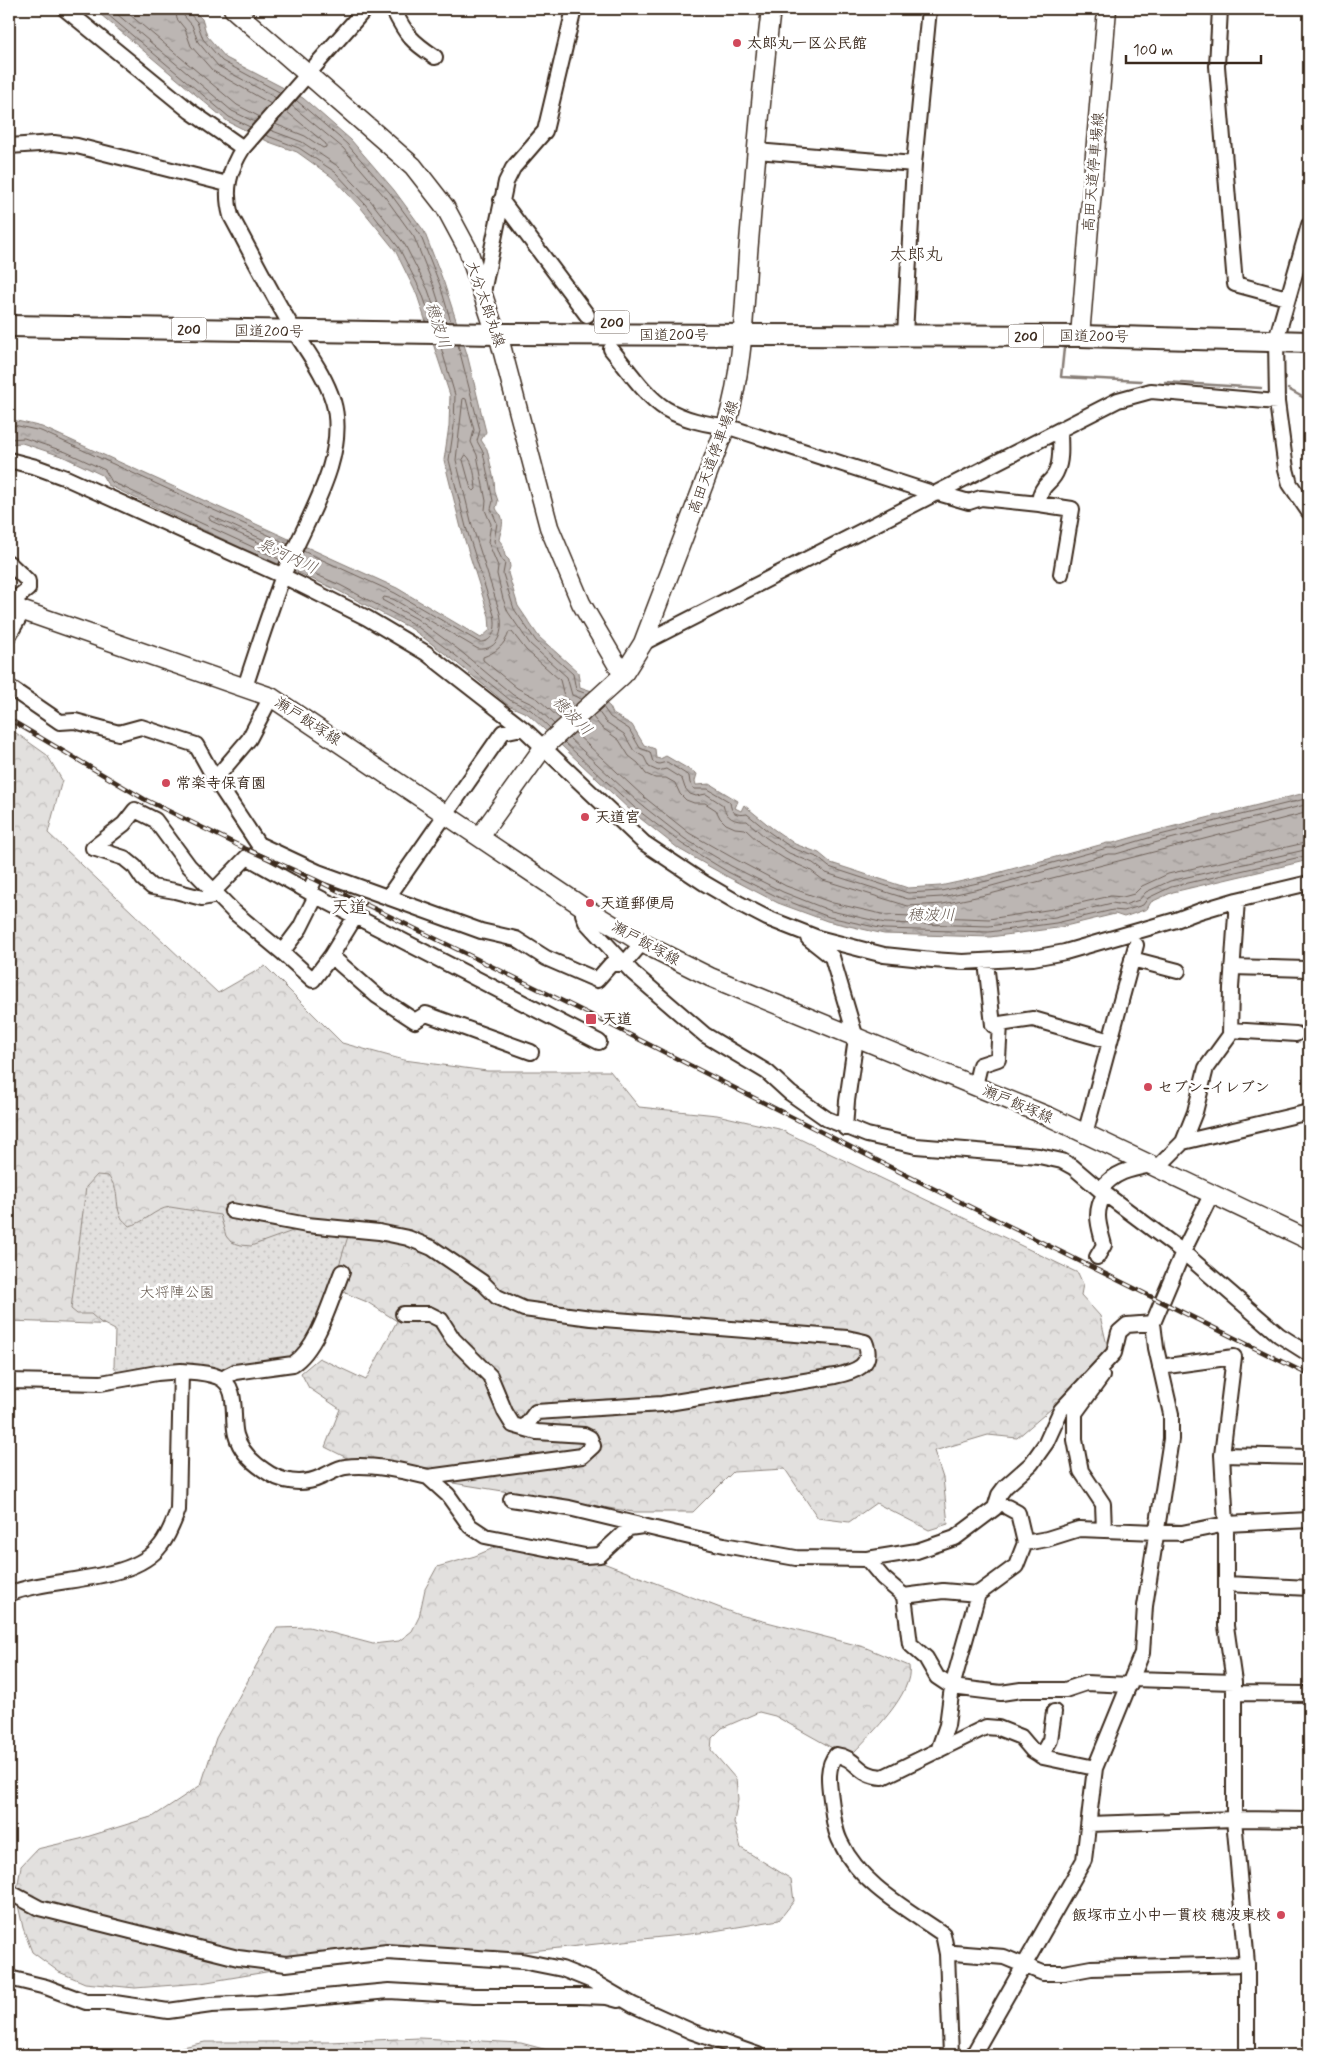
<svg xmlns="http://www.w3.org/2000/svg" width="1318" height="2064" viewBox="0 0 1318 2064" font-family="Mynerve,'Klee One',sans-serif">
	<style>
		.forest { fill: url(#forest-crowns); stroke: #8e857e }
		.park { fill: url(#park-dots); stroke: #8e857e }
		.water { fill: url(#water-ripples); stroke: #887e77 }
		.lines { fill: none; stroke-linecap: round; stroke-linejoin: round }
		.shore { stroke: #6f625a; stroke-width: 1 }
		.stream { stroke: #887e77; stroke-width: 2.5 }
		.minor-casing { stroke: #3b2a1e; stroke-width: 18 }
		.major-casing { stroke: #3b2a1e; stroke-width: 21 }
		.highway-casing { stroke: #3b2a1e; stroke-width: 24 }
		.minor { stroke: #fff; stroke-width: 14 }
		.major { stroke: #fff; stroke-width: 18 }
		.highway { stroke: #fff; stroke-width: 20 }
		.rail-casing { stroke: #3b2a1e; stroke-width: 4.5 }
		.rail { stroke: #fff; stroke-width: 2.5; stroke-dasharray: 8; stroke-linecap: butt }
		.poi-dot { fill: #d1495b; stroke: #fff; stroke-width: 2 }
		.labels { text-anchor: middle; stroke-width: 5; stroke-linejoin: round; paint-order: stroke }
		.shield { fill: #fff; stroke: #766a62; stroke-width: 1 }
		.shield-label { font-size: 14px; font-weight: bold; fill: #3b2a1e }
		.poi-label { font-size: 15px; font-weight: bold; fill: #3b2a1e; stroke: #fff; text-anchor: start }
		.street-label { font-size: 15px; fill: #3b2a1e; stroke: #fff }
		.park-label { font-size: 15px; fill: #65584e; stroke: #fff }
		.water-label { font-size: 16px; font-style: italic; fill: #685b52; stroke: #fff }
		.quarter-label { font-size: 18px; fill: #3b2a1e; stroke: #fff }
	</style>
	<defs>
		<pattern id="forest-crowns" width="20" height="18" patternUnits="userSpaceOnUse" patternTransform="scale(1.25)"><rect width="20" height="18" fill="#e2e0de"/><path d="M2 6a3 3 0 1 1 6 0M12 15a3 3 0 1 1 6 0" fill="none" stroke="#c3c0be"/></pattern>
		<pattern id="park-dots" width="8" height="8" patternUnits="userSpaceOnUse" patternTransform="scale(1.25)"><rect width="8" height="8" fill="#e2e0de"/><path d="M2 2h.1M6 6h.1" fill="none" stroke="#c3c0be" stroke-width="1.8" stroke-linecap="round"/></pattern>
		<pattern id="water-ripples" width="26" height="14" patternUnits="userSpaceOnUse" patternTransform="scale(1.25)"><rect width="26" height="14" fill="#bcb6b3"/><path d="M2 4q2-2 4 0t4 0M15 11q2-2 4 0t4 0" fill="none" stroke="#9a9491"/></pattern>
	</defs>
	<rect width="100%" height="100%" fill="#fff"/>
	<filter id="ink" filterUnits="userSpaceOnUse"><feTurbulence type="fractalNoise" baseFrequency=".02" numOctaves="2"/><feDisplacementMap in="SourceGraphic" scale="10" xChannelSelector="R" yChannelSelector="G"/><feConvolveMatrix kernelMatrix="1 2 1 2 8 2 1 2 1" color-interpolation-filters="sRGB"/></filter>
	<g filter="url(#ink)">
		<path class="forest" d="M9 728 47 755 62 780 48 833 218 993 265 966 342 1043 404 1060 487 1071H610L639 1107 717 1115 779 1129 1078 1273 1083 1284 1081 1295 1100 1316 1108 1349 1058 1403 1017 1438 988 1435 934 1451 943 1478 948 1524 929 1530 876 1503 849 1522 818 1518 785 1469 733 1472 693 1512H633L453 1483 428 1468 349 1459 325 1447 340 1409 309 1388 301 1373 319 1358 366 1380 397 1321 367 1302 326 1285 120 1325 9 1321Z
			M512 1540 598 1561 736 1614 864 1647 909 1666C914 1693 872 1733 854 1752L843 1754 775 1716 759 1712 722 1728 712 1738 711 1750 736 1779 738 1799 734 1822 741 1848 791 1879 794 1901 779 1920 708 1932 522 1952 325 1962 201 1983 135 1988 85 1983 59 1972 32 1952 23 1928 16 1895 21 1866 37 1849 80 1839 154 1816 201 1785 216 1738 277 1628 309 1627 373 1644 399 1641 412 1631 419 1617 425 1589 437 1567 475 1556Z
			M419 2038 521 2043 566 2055H147L205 2042H330Z"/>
		<path class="park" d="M97 1175 108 1176C121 1192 114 1202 121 1217 122 1220 127 1223 129 1226 145 1223 154 1209 170 1207L220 1215 226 1236 231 1242 241 1245 251 1246 301 1228 349 1233 337 1272 315 1327 295 1359 221 1373 167 1365 141 1372 119 1374 114 1367 115 1330 100 1322 91 1314H77L71 1309 86 1187Z"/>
		<path class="water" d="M94 9H192L202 19 207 36 226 58 303 98 351 140 394 190 424 231 444 283 467 354 486 432 481 440 487 449 494 480 495 492 498 501 496 508C497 511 499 513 501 515 505 524 500 532 499 540L503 545 505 556 509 560 510 567 508 573 518 606 539 637 578 672 580 687 592 691 610 707 613 714 632 725 644 745 655 749 656 758 660 759 666 756 697 774 695 781 696 785 710 784 738 801 735 808 741 811 744 805 772 828 795 844 819 853 831 863 908 888 940 886 986 876 1107 843H1113L1151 832 1309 792V860L1173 892 1151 902 1147 909 1124 917 1115 914 1057 928 990 937 884 934 827 921 778 903 726 876 679 849 631 811 528 714 508 705 452 659 412 629 337 590 240 547 108 485 102 475 64 457 22 443 9 444V419L42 427 397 588 481 638 490 630 489 616 461 528 444 460 449 426 450 395 417 295 395 250 361 208 332 177 297 152 269 142 227 121Z"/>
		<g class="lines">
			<path class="shore" d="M101 9 229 117 250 127
				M111 9 232 111 255 122
				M123 9 237 105 260 117
				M175 9 177 19 185 29 191 46 213 71 271 104
				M182 9 184 16 192 25 198 42 218 66 276 98
				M189 9 190 14 197 22 203 39 222 61 281 93
				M296 100 347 144 390 193 420 234 440 285 451 322
				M291 105 343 148 385 197 414 237 434 287 445 322
				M275 124 305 136 323 148 326 147V144L286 111
				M270 130 302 142 339 167 370 200 405 245 428 290 439 322
				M265 135 299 148 335 172 365 204 399 248 422 293 432 322
				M458 345 480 430 477 441 483 452 493 501 491 509 497 523 494 541C498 548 499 557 505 563L503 574 514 609 536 641 573 674 576 690 587 694
				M9 424 41 431 288 544
				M9 439 24 438 66 452 105 470 112 482 281 560
				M466 455C474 461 475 479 476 489L474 491 471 489 463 460Z
				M211 516 282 548 283 551 280 552 211 521 209 518Z
				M303 551 395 593 479 642C494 643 497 627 494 615L466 527 449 460 454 426 455 395 440 344
				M296 566 340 585 415 625 455 655 510 700 531 710 550 728
				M603 707 610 717 629 729 640 748 650 752 653 762 659 764 667 762 689 776 690 783 694 789H708L730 802C731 813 736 816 747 814L769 832 792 848 817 857 829 867 908 893 941 891 987 881 1107 848H1115L1152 837 1309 798
				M598 711 606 722 624 734 634 751 644 757 649 767 658 771 666 769 682 779 685 788 690 794 696 796 706 794 723 805C726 818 734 822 747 821L765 837 789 853 813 863 826 873 908 899 942 897 988 887 1108 854H1116L1154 843 1309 804
				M592 716 601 727 619 740 629 756 638 763 646 774 655 778H666L675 783 680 794 686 800 694 803H705L716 810 720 818 726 824 735 828 745 829 760 843 785 859 810 870 823 880 908 906 943 904 990 894 1309 812
				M560 719 538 699 517 688 483 660V657C495 653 505 645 509 632H512L526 650 560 680 564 696 575 705
				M554 724 534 705 513 695 459 650 417 619 382 600 384 597 393 599 478 649C499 651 504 630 500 613L472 525 456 460 463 398 466 399 474 430 471 442 477 455 486 501 485 510 491 524 488 542 498 566 497 574 503 599 508 612 530 644 567 677 572 695 581 699
				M575 733 644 797 689 833 735 859 786 886 833 903 886 915 989 919 1053 909 1111 896 1123 897 1134 894 1142 886 1168 874 1309 842
				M569 738 639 803 685 839 731 866 783 892 831 911 885 923 989 926 1055 917 1112 903 1124 905 1139 900 1146 892 1170 881 1309 849
				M564 742 635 808 682 844 728 872 780 898 829 917 884 929 989 932 1056 923 1113 910 1124 911 1143 905 1148 898 1171 887 1309 855"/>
			<path class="stream" d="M1064 348 1061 377 1141 381
				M1165 382 1261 388
				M1288 389 1306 399 1309 398"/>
			<defs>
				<path id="minor" d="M65 9 190 111 243 148
					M393 9C406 35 411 41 435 57
					M1220 9 1217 66 1235 284 1287 298
					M9 146 54 143 77 146 227 184
					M756 151 914 164
					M501 200 587 315
					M1309 225 1276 340 1277 402 1286 469 1290 484 1309 512
					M483 292 506 182 513 168 545 131 574 9
					M905 335 914 164 929 9
					M611 349C626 367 646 397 666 409 683 419 707 425 726 426L935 494
					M1060 431C1060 443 1062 459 1057 470 1052 485 1040 482 1039 504L1072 509 1061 574
					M9 460 36 467 66 478 283 576 367 618 426 653 526 731 644 843 704 883 740 904 767 918 818 938 884 955 932 960 963 962 1033 958 1065 952 1176 920 1200 911 1237 900 1309 883
					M938 493 969 502 981 498 1039 504
					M9 563 28 581V589L19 596 15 608
					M9 635 23 611
					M643 643 1118 400 1151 391 1277 402
					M9 687 60 722 75 721 119 733 141 727 196 745 215 779 258 844 318 872 481 931 516 939 546 958 597 980 611 964H624
					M245 687C257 650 269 613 283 576 303 524 350 458 333 401 324 372 304 348 289 322 268 287 250 251 231 216 224 190 229 170 243 148L365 9
					M215 779 249 739 271 697
					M214 891 247 857 309 892
					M218 895 202 898 175 891 152 887 143 879 135 867 124 858 93 848 124 824 135 810 155 820 189 866 234 912 282 952 300 928 316 896 309 892 318 872
					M316 896 599 1042
					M388 897 503 732 522 728
					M583 907V914L586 922 633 973 705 1035 767 1072 790 1093 827 1119 867 1135 916 1146 1039 1156 1062 1161 1073 1167 1100 1190 1183 1252 1279 1335 1309 1354
					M808 938 832 957 856 1038 847 1101 845 1128
					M282 952 313 980 331 956 355 917
					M331 956 377 996 415 1021 426 1014 531 1052
					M1132 959 1178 971
					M624 964 642 943
					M1232 967 1306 969
					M987 971 993 1025 1033 1019 1110 1041
					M1230 1030 1296 1034
					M975 1086 980 1065 998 1059 1000 1024
					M1085 1134 1136 945
					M1183 1142 1309 1112
					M1157 1168 1183 1142 1195 1112 1206 1068 1230 1035 1231 988 1237 900
					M1100 1190C1114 1172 1130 1169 1151 1165
					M1097 1257 1104 1245C1099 1225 1093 1213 1105 1193
					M403 1314H429L441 1320 453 1339 490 1376 505 1412 513 1425 530 1430
					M1160 1367 1234 1357 1222 1455 1226 1524V1626L1234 1682V1819L1247 1964V2055
					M181 1371C193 1372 207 1372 218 1377 240 1386 231 1417 236 1435 240 1450 252 1462 264 1470 280 1482 302 1486 321 1477 329 1474 337 1468 345 1467 370 1463 404 1471 428 1477L582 1456 593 1446 590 1438 584 1435 537 1432 530 1430 527 1424 536 1412 662 1404 835 1376C854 1372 875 1366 865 1342L847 1338 591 1318 524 1309 497 1297 482 1282 432 1248 408 1238 379 1232 307 1225 232 1211
					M1102 1376 1075 1413V1440L1081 1471 1103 1504 1104 1530
					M224 1380 227 1376 235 1372 293 1364C318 1348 331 1299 342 1272
					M9 1381 101 1383 157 1373 181 1371 178 1510C173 1523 169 1535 161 1545 132 1584 52 1576 9 1594
					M1222 1455 1309 1457
					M428 1477 448 1495 470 1526 485 1536 585 1556 600 1555 629 1528 643 1526 724 1545 796 1558 867 1559 917 1551 955 1538 995 1508 999 1495 1005 1487 1031 1464 1046 1443 1061 1410 1114 1353 1119 1332 1127 1325 1153 1323
					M511 1499 569 1508 640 1525
					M1007 1507 1018 1513 1025 1543
					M867 1559 883 1578 904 1596 910 1644 926 1658 937 1677 952 1687 1001 1693 1021 1690H1065L1086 1683 1130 1685
					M1226 1584 1309 1588
					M904 1596 943 1591 978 1594
					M1133 1679 1234 1682
					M1234 1693 1309 1694
					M938 1751 947 1725 952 1687 978 1594 1016 1566 1025 1543 1047 1539 1079 1529 1182 1533 1226 1524 1309 1520
					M1041 1756 1050 1740 1054 1712
					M1089 1824 1234 1819 1309 1820
					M9 1892 39 1908 238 1958 286 1964 387 1952 522 1961 562 1969 592 1981 633 2005 693 2032 758 2055
					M947 1954 954 1953 1004 1957 1043 1973H1064L1091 1968 1247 1964
					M9 1978 46 1987 86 2002H108L168 2011 211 2005 258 2003 389 1991 474 1996H580L607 1997 618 2000
					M951 2055 947 1954 943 1934C907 1909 860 1884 841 1843 834 1830 833 1814 831 1799 829 1784 826 1767 836 1755 858 1758 857 1776 883 1777L986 1727 998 1728 1021 1737 1032 1750 1043 1757 1095 1768
					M973 2055 1084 1860 1095 1768 1142 1653 1145 1606 1171 1439V1414L1156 1348 1153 1323 1183 1252 1211 1195"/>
				<path id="major" d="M233 9 413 166 445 207 468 250 492 322 498 334 549 527 581 603 623 675
					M1080 336 1107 9
					M9 606 271 697 583 907 642 943 710 977 1050 1117 1309 1240
					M480 836 543 748 623 675 643 643 726 426C743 370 744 312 748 254 755 172 761 90 771 9"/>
				<path id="highway" d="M9 326 498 334 1080 336 1309 342"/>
			</defs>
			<use href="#minor" class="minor-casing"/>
			<use href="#major" class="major-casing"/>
			<use href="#highway" class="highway-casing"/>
			<use href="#minor" class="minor"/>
			<use href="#major" class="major"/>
			<use href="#highway" class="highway"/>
			<defs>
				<path id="rail" d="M9 719 144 799 242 847
					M235 844 314 879 593 1016 898 1171 1309 1375"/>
			</defs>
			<use href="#rail" class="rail-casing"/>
			<use href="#rail" class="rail"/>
		</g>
	</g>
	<g class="poi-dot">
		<circle cx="737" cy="43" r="5"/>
		<circle cx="166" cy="783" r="5"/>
		<circle cx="585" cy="817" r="5"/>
		<circle cx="590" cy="903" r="5"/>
		<rect x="585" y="1013" width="12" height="12" rx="2.5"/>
		<circle cx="1148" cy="1087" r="5"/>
		<circle cx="1281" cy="1915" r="5"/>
	</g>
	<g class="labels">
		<g class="shield">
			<rect x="594.5" y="310.5" width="35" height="23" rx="4"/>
			<rect x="171.5" y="317.5" width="35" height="23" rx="4"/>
			<rect x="1008.5" y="324.5" width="35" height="23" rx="4"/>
		</g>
		<g class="shield-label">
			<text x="612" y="327">200</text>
			<text x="189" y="334">200</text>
			<text x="1026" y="341">200</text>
		</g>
		<g class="poi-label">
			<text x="747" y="48">太郎丸一区公民館</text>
			<text x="176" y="788">常楽寺保育園</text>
			<text x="595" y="822">天道宮</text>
			<text x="600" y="908">天道郵便局</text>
			<text x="602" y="1024">天道</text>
			<text x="1158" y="1092">セブン-イレブン</text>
			<text x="1271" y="1920" text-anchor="end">飯塚市立小中一貫校 穂波東校</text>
		</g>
		<g class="street-label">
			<text transform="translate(1093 172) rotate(-85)" y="5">高田天道停車場線</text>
			<text transform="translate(486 304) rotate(71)" y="5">大分太郎丸線</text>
			<text transform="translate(269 331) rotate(1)" y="5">国道200号</text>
			<text x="674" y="340">国道200号</text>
			<text transform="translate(1094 336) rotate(1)" y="5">国道200号</text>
			<text transform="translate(713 457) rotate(-70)" y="5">高田天道停車場線</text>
			<text transform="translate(308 721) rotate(33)" y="5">瀬戸飯塚線</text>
			<text transform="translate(646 943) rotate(29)" y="5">瀬戸飯塚線</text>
			<text transform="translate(1018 1104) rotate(23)" y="5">瀬戸飯塚線</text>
		</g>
		<g class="park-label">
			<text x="177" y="1297">大将陣公園</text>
		</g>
		<g class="water-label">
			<text transform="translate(439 325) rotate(72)" y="6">穂波川</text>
			<text transform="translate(288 555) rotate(25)" y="6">泉河内川</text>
			<text transform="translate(573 715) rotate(45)" y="6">穂波川</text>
			<text x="931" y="920">穂波川</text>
		</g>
		<g class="quarter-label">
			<text x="916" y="260">太郎丸</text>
			<text x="349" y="913">天道</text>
		</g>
	</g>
	<rect width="1318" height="2064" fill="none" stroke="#fff" stroke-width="30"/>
	<rect x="15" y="15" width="1288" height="2034" fill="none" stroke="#3b2a1e" stroke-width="2" filter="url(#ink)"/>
	<path d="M1126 55v8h135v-8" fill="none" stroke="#3b2a1e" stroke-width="2.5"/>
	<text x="1133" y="55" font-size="15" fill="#3b2a1e" stroke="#ffffff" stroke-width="4" paint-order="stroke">100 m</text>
</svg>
